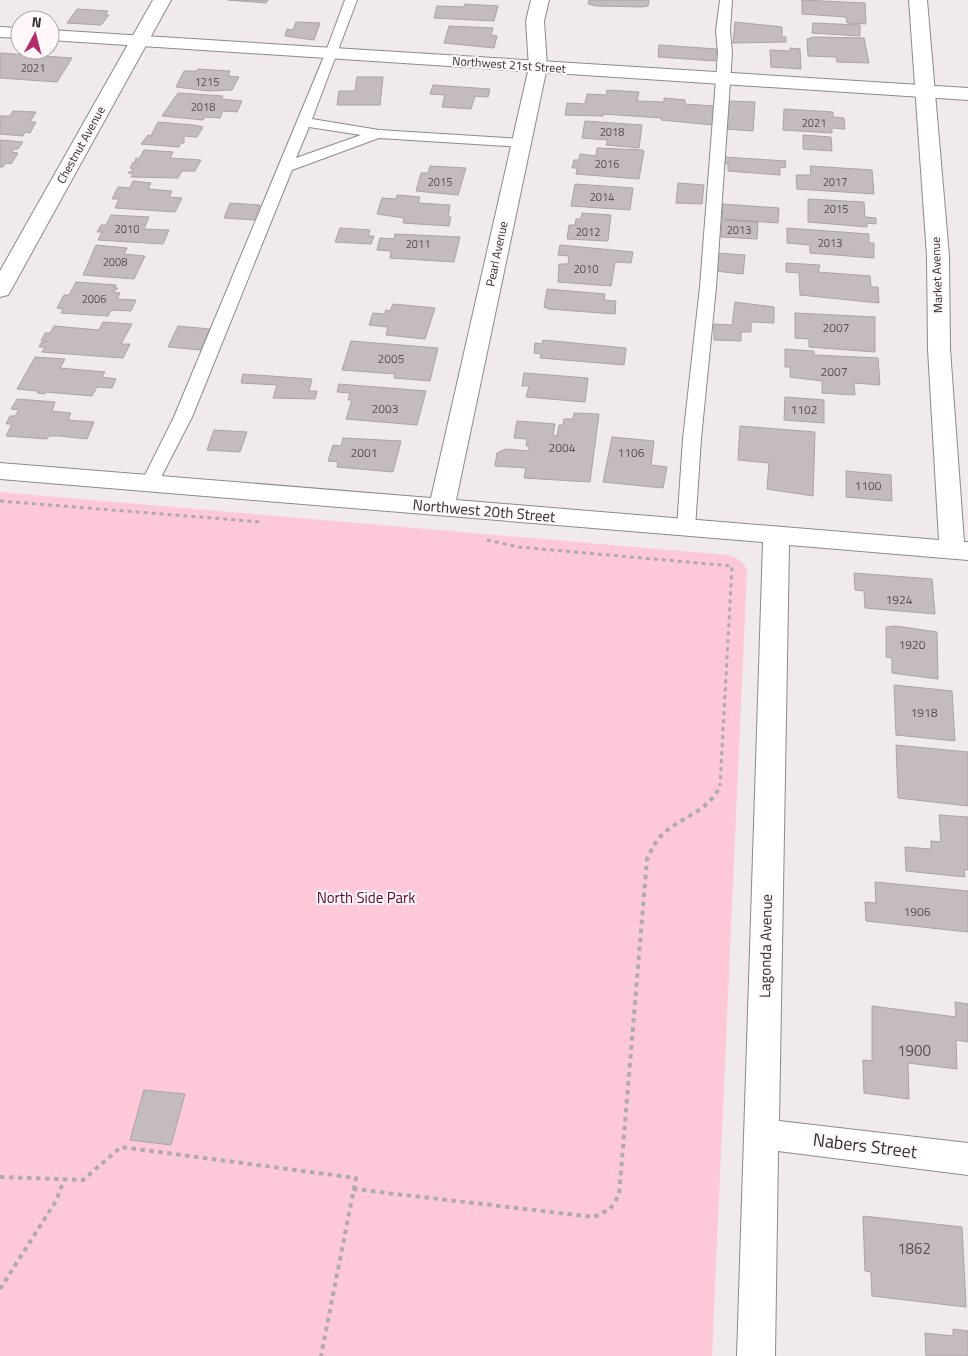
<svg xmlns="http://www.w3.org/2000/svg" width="968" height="1356" viewBox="0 0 968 1356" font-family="'Titillium Web',sans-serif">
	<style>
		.green { fill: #fdc9d9 }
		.building { fill: #c3bbbd; stroke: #aaa3a5 }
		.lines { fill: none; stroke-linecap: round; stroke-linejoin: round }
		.lane-casing { stroke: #8f888a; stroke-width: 2 }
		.street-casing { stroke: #8f888a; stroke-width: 2 }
		.secondary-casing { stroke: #8f888a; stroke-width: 2 }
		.path-far1 { stroke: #afaaab; stroke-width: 3; stroke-dasharray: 4 4; stroke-linecap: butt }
		.path { stroke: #afaaab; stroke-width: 4; stroke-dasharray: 4.5 4.5; stroke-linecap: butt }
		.lane { fill: #fff; fill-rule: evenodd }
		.street { fill: #fff; fill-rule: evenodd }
		.secondary { fill: #fff; fill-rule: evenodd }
		.labels { text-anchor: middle; stroke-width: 4; stroke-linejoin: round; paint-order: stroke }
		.far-number-label { font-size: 11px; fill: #555152 }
		.far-street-label { font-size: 12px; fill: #302e2e; stroke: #fff7f9 }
		.number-label { font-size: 12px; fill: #555152 }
		.street-label { font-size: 15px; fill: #302e2e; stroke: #fff7f9 }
		.park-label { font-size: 15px; fill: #59062f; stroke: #fff7f9 }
		.near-number-label { font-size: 15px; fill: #555152 }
		.near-street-label { font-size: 18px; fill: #302e2e; stroke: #fff7f9 }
	</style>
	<rect width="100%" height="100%" fill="#f1eaec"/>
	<path class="green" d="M0 492 728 555C737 558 743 561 747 570L712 1356H0Z"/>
	<path class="building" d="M228 0H268L266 3Z
		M589 0H649L648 6 642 7 597 6 588 4Z
		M802 0 865 3 866 24 847 23 846 17 802 14Z
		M465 4 498 6 494 21 434 18 437 6 464 7Z
		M77 9 108 11 105 15H109L101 25 67 23Z
		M296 22 320 23 314 40 285 36 287 29 293 30Z
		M735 22 782 27V37H786V42L733 43Z
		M813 23 860 25V36L812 33Z
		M449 26 493 28 491 35 497 36 494 48 444 43Z
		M814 37 864 38 869 63 837 62 836 57 808 56 807 39Z
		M659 45 717 49 715 61 658 57Z
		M790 48 800 49 801 69 771 67 770 50 790 51Z
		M0 53 72 58 57 82 0 78Z
		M198 69 230 71 228 76 239 77 232 90 209 91 176 87 184 71H197Z
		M357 77H383L380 105H337L339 91H355Z
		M433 85 490 89 488 97 475 96 471 109 442 107 445 95 430 94Z
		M607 90 639 92 637 101 664 102V98L685 100V104L714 106 713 125 661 120 662 118 603 114V116L565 115 567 103 585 104 587 94 606 95Z
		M178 93 223 96 221 99 242 101 237 112 223 111 220 118 205 117 203 120 162 116Z
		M729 101 755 102 753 131 726 129Z
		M784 109 833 112V117L844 118 845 129 832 128V133L783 130Z
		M13 111 36 112 30 122H36L30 133 25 132 23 136 0 134V116H10Z
		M585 121 642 125 639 148 606 145 608 140 582 138Z
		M158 122 193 125 203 127 197 137 184 136V143H181L179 147 141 144 148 135 151 136Z
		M803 135 831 137 832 151 803 149Z
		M0 140 23 142 18 149H14L12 152 18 153 11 164 6 163 3 167H0Z
		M597 148 642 150 644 151 639 179 576 174 577 168H572L574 160H579L580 154 596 156Z
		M144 150 173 152 170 158 201 160 195 171H182L178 178 131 177 133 173H128L134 169 130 168 133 162 137 163 135 161 136 158 139 159Z
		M724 157 786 161 785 168 780 167V175L728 171V164L723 163Z
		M430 166 466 168 458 195 416 191 421 173H428Z
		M810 166 872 170 874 194 797 189 796 175H811Z
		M133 181 151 183 148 189 172 191 169 197 182 198 175 212 115 208 119 199H112L118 187 130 188Z
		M678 183 704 185 702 204 676 203Z
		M575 184 633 188 630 210 571 206Z
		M397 195 420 197 418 203 450 205 448 217H451L449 226 403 223 404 218 377 214 382 198 396 199Z
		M808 199 864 202 865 217 876 218V224L867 223V227L808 222Z
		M230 203 260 205 254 220 224 218Z
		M723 204 779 208 778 223 722 219Z
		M582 213 611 215 608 241 567 239 569 225H575L576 219H581Z
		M111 215 149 217 144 229 169 230 163 244 98 240 102 232H97L101 225H106Z
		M722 220 758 222 757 239 721 237Z
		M340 228 370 230 368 236H374L371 244 335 242Z
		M787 228 869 234V243H874V258L810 253V245L787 243Z
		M395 234 460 237 454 262 390 258 391 251 377 250 380 238 394 239Z
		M96 245 127 248 124 254 145 256 134 279 83 275Z
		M560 245 633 252 631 263 615 262 611 286 558 282 559 264H568L569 256 558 255Z
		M717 253 745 255 743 274 715 271Z
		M786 263 820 265 818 272 870 276 871 287H878L879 303 800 295 799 273 786 272Z
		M76 282 116 285 115 288H118L113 292 120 293 117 299 136 300 131 311 111 310 108 316 61 313 63 309 57 308 64 295H69Z
		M547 289 605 294 604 300 616 301 615 314 548 309 544 307Z
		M735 302 774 307V323L751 322V332H741V341L714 340V324L732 325Z
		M393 304 435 308 425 339 386 335 388 327 369 325 373 313 384 314 386 310 390 311Z
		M795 313 875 317V352L809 347V339L795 338Z
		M103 322 132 324 121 344H130L123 358 42 352 45 347H39L41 343 47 341H41L45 333H50L54 326 99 330Z
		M178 326 210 329 201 350 168 347Z
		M543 340 626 348 624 365 540 358 541 354 534 353 535 343 542 344Z
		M351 341 438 348 430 381 394 378 395 374 342 370Z
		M785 349 814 351V355L878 358 880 385 854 383 855 395 822 393V381L790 377V367H785Z
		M35 357 65 359 60 368 105 372 102 377 116 379 112 388 97 387 92 396 46 392 45 394 37 393 38 391 17 389Z
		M524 373 588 378 585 402 526 397 529 386H522Z
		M243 374 312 379 309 391H317L315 399 273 398 277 385 241 383Z
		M339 384 426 391 417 425 346 419 352 400H348L350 393 337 392Z
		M785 397 824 400V423L784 420Z
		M17 399 55 402 52 411 71 413 68 420 94 422 87 439 60 436H49L47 439 6 436 12 424H6L10 416H15L19 410 11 409Z
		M574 413 599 414 590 482 524 478 526 468 495 466 497 453 506 449 529 451V446H526L527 439 514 438 517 421 555 424 553 435 557 436 559 425H563L564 419H573Z
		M740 426 815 432 813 496 767 489 769 463 738 460Z
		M214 430 247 432 240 452 207 450Z
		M612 437 654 441 651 465 667 467 663 488 603 482Z
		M343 438 401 441 393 472 337 467 338 462 328 461 333 445 341 446Z
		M846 471 891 475 892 501 846 497Z
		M854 573 932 579 935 614 865 608 864 591 855 590Z
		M896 626 937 632 938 679 892 673V658L886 657V627Z
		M894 685 952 691 955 741 896 735Z
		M896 745 968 752V806L898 798Z
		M939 815 968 817V870H964L965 877 906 871 905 847 931 849V841L941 842Z
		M875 882 968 891V932L866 921 865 902 876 903Z
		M955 1002 968 1004V1042L956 1040 957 1069 908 1063 909 1099 864 1093 863 1060 872 1061V1006L956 1017Z
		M144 1090 185 1094 171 1145 130 1140Z
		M863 1216 962 1227 966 1307 872 1296 871 1272 865 1271Z
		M953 1329 968 1331V1356H926L925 1333 953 1336Z"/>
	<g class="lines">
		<defs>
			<path id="lane" d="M345 0H357L312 119 379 130 521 139 528 143 521 147 379 138 292 170 192 417 156 487H144L141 483 174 417 325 54ZM309 127 361 135 296 158Z
				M720 0H732L730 31 732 53 716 287 701 439 695 528 693 532 686 534 679 532 677 528 683 439 700 287 718 53 716 31Z"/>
			<path id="street" d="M153 0H171L11 290 8 295 0 297V271Z
				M531 0H549L544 21 547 67 456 500 939 540 928 349 927 256 909 0H927L949 256 950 349 964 542H968V560L789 545 779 1121 968 1143V1175L778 1151 775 1356H737L763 542 0 479V463L431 498 529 67 526 21Z"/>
			<path id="secondary" d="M0 27 20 28V38L0 37Z
				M50 30 968 88V100L50 40Z"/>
		</defs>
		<use href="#lane" class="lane-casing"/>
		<use href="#street" class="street-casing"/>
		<use href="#secondary" class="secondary-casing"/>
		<path class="path-far1" d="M0 501 262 522
			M487 540 519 547 732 566 720 786"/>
		<path class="path" d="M0 1177 83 1180 121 1147 356 1178 321 1356
			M353 1189 594 1217 610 1209 619 1195 647 859C652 849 656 840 664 833 682 817 712 809 720 785
			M0 1289 56 1201 64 1180"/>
		<use href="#lane" class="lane"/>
		<use href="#street" class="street"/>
		<use href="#secondary" class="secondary"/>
	</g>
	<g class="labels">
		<g class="far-number-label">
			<text x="33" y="72">2021</text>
			<text x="207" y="86">1215</text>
			<text x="203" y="111">2018</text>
			<text x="814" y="127">2021</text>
			<text x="612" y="136">2018</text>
			<text x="607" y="168">2016</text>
			<text x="440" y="186">2015</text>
			<text x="835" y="186">2017</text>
			<text x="602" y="201">2014</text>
			<text x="836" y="213">2015</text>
			<text x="127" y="233">2010</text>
			<text x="739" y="234">2013</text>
			<text x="588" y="236">2012</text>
			<text x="830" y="247">2013</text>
			<text x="418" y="248">2011</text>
			<text x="115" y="266">2008</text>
			<text x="586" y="273">2010</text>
			<text x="94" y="303">2006</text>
		</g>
		<g class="far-street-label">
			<text transform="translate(509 65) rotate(4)" y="4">Northwest 21st Street</text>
			<text transform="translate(81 145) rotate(-61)" y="4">Chestnut Avenue</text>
			<text transform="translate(497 254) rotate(-78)" y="4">Pearl Avenue</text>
			<text transform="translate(937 275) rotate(-92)" y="4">Market Avenue</text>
		</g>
		<g class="number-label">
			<text x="836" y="332">2007</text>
			<text x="391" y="363">2005</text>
			<text x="834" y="376">2007</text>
			<text x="385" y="413">2003</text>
			<text x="804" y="414">1102</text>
			<text x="562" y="452">2004</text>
			<text x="364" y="457">2001</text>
			<text x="631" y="457">1106</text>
			<text x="868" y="490">1100</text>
			<text x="899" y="604">1924</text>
			<text x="912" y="649">1920</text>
			<text x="924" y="717">1918</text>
			<text x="917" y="916">1906</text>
		</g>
		<g class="street-label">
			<text transform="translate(484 511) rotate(5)" y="5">Northwest 20th Street</text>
			<text transform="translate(766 946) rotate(-89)" y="5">Lagonda Avenue</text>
		</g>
		<g class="park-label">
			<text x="366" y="903">North Side Park</text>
		</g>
		<g class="near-number-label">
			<text x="914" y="1056">1900</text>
			<text x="914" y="1254">1862</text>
		</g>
		<g class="near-street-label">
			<text transform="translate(865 1146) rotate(7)" y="6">Nabers Street</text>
		</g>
	</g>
	<g transform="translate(35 35) rotate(7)"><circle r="24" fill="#fff7f9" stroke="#aca7a8"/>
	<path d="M0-4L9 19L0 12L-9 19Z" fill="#b52c6a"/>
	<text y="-8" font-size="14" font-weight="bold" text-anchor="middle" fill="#302e2e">N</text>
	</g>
</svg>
